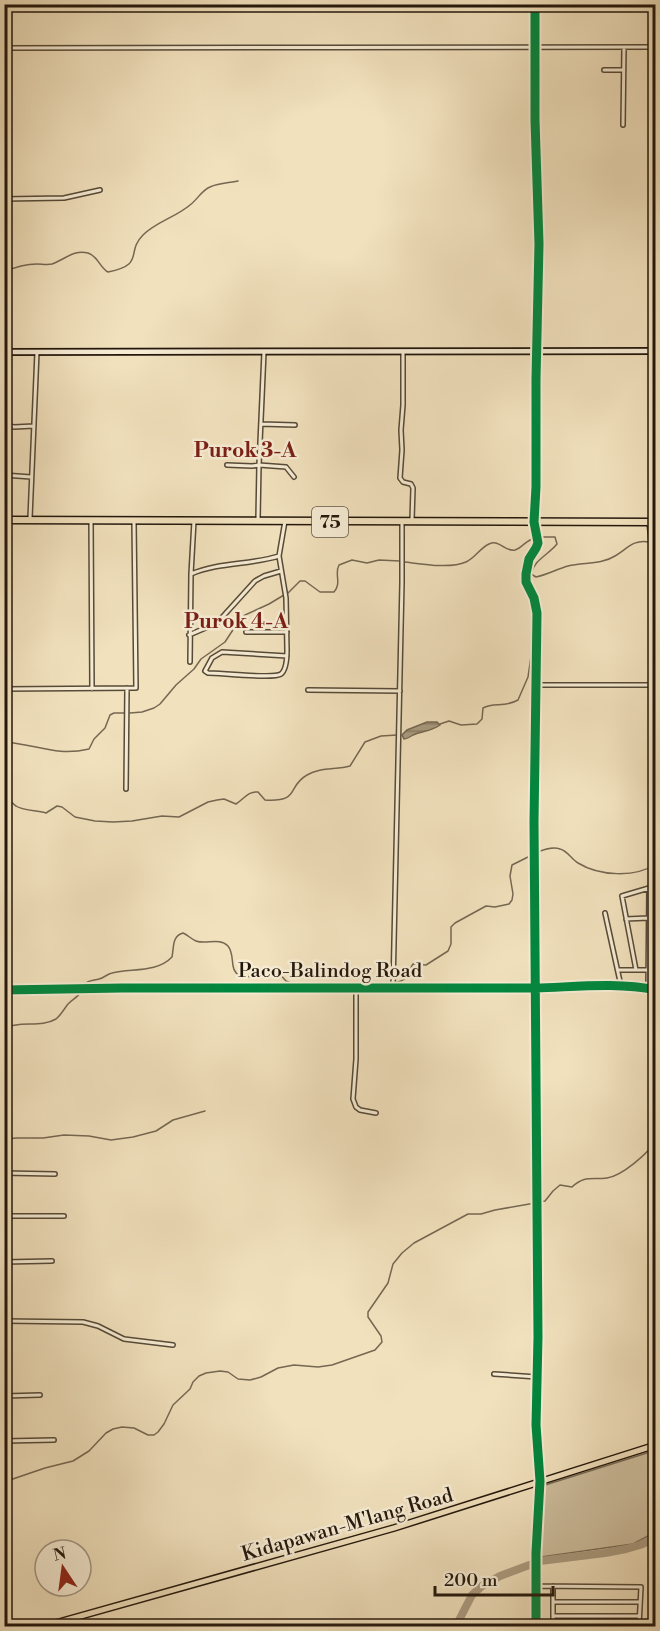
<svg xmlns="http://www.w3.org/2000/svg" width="660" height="1631" viewBox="0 0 660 1631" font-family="'Libre Bodoni',serif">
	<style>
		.green { fill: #cebf9f; stroke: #786b56; stroke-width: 1.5 }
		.water { fill: url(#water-rules); stroke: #756752; stroke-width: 1.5 }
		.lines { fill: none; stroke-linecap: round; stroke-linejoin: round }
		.stream { stroke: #756752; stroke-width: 1.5 }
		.river { stroke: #ab9c81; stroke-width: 8 }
		.street-casing { stroke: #564a38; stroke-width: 6 }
		.secondary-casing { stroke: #23170c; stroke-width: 8 }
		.primary-casing { stroke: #23170c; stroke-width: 8 }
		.highway-casing { stroke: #23170c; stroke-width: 9 }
		.street { stroke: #f6ecd4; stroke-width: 3 }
		.secondary { stroke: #f6ecd4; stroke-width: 4.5 }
		.primary { stroke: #f1e1bd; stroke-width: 5 }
		.highway { stroke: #f1e1bd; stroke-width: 6 }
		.cycleway-casing { stroke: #f6ecd4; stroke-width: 13 }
		.cycleway { stroke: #00873e; stroke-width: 9 }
		.labels { text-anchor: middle; stroke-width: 5; stroke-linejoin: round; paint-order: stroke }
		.shield { fill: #f6ecd4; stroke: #625748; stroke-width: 1.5 }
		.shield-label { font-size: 18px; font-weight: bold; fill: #23170c }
		.street-label { font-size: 20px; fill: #23170c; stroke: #f6ecd4 }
		.neighbourhood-label { font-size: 21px; font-weight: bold; fill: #7a1f14; stroke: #f6ecd4 }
	</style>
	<defs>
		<pattern id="water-rules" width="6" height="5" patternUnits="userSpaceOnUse" patternTransform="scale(1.5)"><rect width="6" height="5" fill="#ab9c81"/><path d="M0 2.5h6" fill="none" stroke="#8b7e68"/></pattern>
	</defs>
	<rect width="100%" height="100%" fill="#f1e1bd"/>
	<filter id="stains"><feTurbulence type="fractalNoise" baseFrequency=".00333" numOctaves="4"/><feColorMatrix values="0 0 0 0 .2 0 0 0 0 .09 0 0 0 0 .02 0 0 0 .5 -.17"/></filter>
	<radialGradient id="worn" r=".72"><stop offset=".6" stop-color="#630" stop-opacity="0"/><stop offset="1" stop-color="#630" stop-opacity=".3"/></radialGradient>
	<path class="green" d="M650 1452 654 1475V1531L650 1535 633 1544 541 1557 540 1548 542 1486Z"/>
	<path class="water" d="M427 722H437L440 725C432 731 422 731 413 735 410 737 407 739 404 739L402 735 407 730Z"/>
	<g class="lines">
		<path class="stream" d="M4 272C15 267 26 264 37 264 42 264 47 265 52 264 64 260 74 249 88 253 98 256 100 268 108 272 146 264 125 253 143 235 156 222 176 217 190 205 197 200 202 190 210 187 219 183 229 183 238 181
			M540 537H555L557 544C548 555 534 560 531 574L536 577C547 575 557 569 568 566 583 562 601 565 615 556 627 549 633 539 649 542
			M653 542 656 543
			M405 562C422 564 450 569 466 562 475 558 480 548 489 544 500 539 504 552 515 550 522 548 526 540 535 538
			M288 593 300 581H305L320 592H334C342 583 334 574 339 565L352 560 367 563 379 560 400 561
			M130 713 142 712 154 708 160 704 176 685 194 669 201 659 225 642 240 619 245 615 269 604 284 595
			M440 724 449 721 461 725 477 724 482 719 483 708C494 702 504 708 518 700L528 677 531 656
			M4 742C37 744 55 757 89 749L94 739 105 728 110 715 114 713H125
			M4 797C11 799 11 803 16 806 21 810 39 811 46 813L57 806 62 807 75 817 95 821 113 822 132 821 162 816 179 817 208 802 217 800 224 799 236 804C244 799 248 791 258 792L265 800C301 802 286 787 307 775 320 767 336 770 350 766L365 742 381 736 397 735
			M537 852C544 850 552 846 560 849 568 851 571 859 578 863 599 876 635 878 656 864
			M395 983C410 979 406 975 413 964L426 965 448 951 451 944V927L455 923 486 906 495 907 509 904 512 900 513 894 510 876 512 865 532 855
			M82 987C87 980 92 981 99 979 104 978 107 974 112 973 131 968 157 973 172 957 174 947 172 936 183 933 188 935 191 939 196 941 206 945 219 937 228 946 236 956 228 969 240 976 251 977 265 978 273 970L277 971 286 981 291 983 354 985 391 983
			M4 1028C20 1020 41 1028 56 1019 61 1015 64 1009 68 1004 73 999 78 997 82 991
			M4 1139 17 1138H43L64 1135 89 1136 111 1140 133 1137 156 1131 173 1120 205 1111
			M538 1202 545 1201 553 1191 560 1185 572 1187C585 1175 592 1180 607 1178 622 1176 647 1154 656 1141
			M656 1414 654 1416 656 1424
			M656 1480V1518
			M4 1482 45 1468 73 1461 89 1451 106 1433 113 1429 122 1427 134 1428 148 1435H154L158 1432 164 1424 173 1405 190 1389 193 1382 199 1376 206 1373 220 1371 228 1372 238 1379 250 1380 261 1377 278 1368 294 1365 318 1367 332 1365 375 1350 382 1342 381 1336 368 1317V1312L388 1283 393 1264 402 1253 414 1243 468 1214H481L495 1210 535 1203
			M654 1538 656 1535"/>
		<path class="river" d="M456 1626 472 1595 482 1586 500 1576 540 1561 605 1553 626 1549 640 1545 656 1538"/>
		<defs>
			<path id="street" d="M4 48C222 46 438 49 656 47
				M604 70H623
				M623 125 624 48
				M4 199 64 198 100 190
				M403 352V405L401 430 402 450 400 478 403 482 411 484 413 488 412 520
				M4 424 14 427 34 426
				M261 424 295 425
				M227 465 252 466 259 465 264 352
				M4 475 31 477
				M30 518 37 352
				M258 519 259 465 286 467 294 477
				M91 520 92 689
				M285 521 279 556 286 598 287 650C287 657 286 670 281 674 274 679 220 673 208 673L205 671 212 658 222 652 287 656
				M534 522 537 535V546L529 559 526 578 527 586 534 598 537 613 534 822 538 1337 536 1425 540 1481 536 1553V1626
				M649 522 652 550 656 554
				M191 574C219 562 250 565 279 556
				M246 632H287
				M189 635 217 623 255 581 264 576 281 571
				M190 662 191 574 194 521
				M536 685H654
				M4 689 136 688 134 522
				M308 690 400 691
				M126 789 127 688
				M605 913 621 986
				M626 919 648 918
				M618 970H648
				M636 970 622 896 649 888 648 988
				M393 987 402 583V522
				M356 988V1059L353 1099 356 1107 360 1110 376 1113
				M4 1173 55 1174
				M4 1216H64
				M4 1262 52 1261
				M4 1321 83 1322 98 1326 124 1339 173 1345
				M494 1374 537 1377
				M4 1396 40 1395
				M4 1441 54 1440
				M536 1586 641 1587 639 1626
				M553 1586V1626
				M553 1602H640
				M553 1616H638"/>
			<path id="secondary" d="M4 352 656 351
				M534 522 536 487V379L539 244 535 120V4
				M4 990 122 988H536C575 987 617 982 656 990"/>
			<path id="primary" d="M45 1626 394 1528 656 1445"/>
			<path id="highway" d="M4 520 656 522"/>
		</defs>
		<use href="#street" class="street-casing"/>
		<use href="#secondary" class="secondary-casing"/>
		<use href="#primary" class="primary-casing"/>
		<use href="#highway" class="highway-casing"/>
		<use href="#street" class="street"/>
		<use href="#secondary" class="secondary"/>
		<use href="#primary" class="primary"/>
		<use href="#highway" class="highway"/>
		<defs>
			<path id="cycleway" d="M535 4V120L539 244 536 379V487L534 522 538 543 536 548 529 559 526 574V582L534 598 537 613 534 822 538 1337 536 1425 540 1481 536 1553V1626
				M4 990 122 988H536C575 987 617 982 656 990"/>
		</defs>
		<use href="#cycleway" class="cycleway-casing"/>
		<use href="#cycleway" class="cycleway"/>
	</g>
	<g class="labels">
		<rect class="shield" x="312" y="507" width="36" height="30" rx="4.5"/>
		<g class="shield-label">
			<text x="330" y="528">75</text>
		</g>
		<g class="street-label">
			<text x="330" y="977">Paco-Balindog Road</text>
			<text transform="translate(347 1524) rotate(-16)" y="7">Kidapawan-M'lang Road</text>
		</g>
		<g class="neighbourhood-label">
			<text x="245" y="457">Purok 3-A</text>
			<text x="236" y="628">Purok 4-A</text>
		</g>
	</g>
	<rect width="660" height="1631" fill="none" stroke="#f1e1bd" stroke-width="24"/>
	<rect x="6" y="6" width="648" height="1619" fill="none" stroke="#23170c" stroke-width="3"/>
	<rect x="12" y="12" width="636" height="1607" fill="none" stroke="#23170c" stroke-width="1.5"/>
	<g transform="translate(63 1568) rotate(347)"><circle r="28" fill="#f6ecd4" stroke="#a29784" stroke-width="1.5"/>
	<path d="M0-4.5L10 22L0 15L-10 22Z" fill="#8f2418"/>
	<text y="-9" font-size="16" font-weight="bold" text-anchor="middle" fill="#23170c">N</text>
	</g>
	<path d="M435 1586v9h118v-9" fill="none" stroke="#23170c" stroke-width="3"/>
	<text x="444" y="1586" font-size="18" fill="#23170c" stroke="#f6ecd4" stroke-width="4.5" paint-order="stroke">200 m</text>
	<rect width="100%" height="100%" filter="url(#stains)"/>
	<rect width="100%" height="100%" fill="url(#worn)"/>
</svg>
